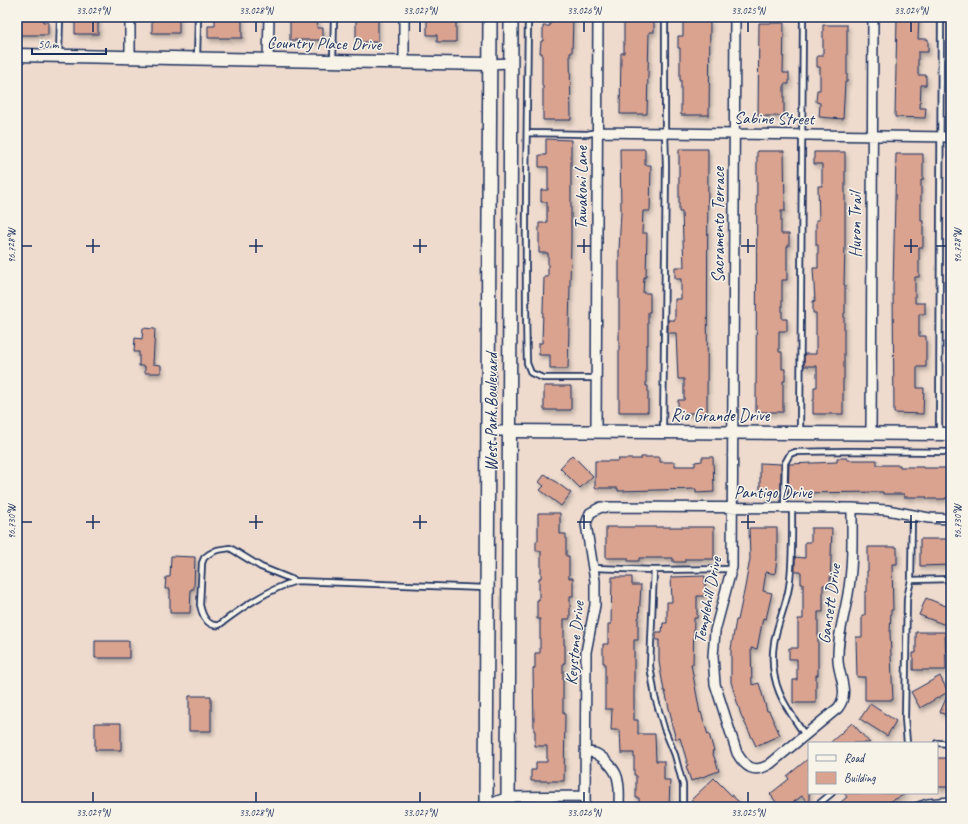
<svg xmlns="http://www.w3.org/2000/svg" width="968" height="824" viewBox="0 0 968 824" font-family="Caveat,sans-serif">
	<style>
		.building { fill: #d9a390; stroke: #1b2f5e; filter: url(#shadow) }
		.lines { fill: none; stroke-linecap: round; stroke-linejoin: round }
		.service-casing { stroke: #1b2f5e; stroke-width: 8 }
		.minor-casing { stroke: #1b2f5e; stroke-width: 12 }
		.tertiary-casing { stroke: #1b2f5e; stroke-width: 15 }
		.secondary-casing { stroke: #1b2f5e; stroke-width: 16 }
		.service { stroke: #f7f3e8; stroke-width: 4.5 }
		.minor { stroke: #f7f3e8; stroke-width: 9 }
		.tertiary { stroke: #f7f3e8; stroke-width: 12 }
		.secondary { stroke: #f7f3e8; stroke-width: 13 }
		.ticks { fill: none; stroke: #1b2f5e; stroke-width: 1.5 }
		.labels { text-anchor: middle; stroke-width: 3; stroke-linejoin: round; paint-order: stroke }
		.street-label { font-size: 17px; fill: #1b2f5e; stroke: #f7f3e8 }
		.neatline { fill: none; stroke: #1b2f5e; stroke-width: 1.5 }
		.ticks-label { font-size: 10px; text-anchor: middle; fill: #1b2f5e }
	</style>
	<defs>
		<filter id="shadow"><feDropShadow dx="2" dy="3.5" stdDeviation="2" flood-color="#0004"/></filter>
	</defs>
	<rect width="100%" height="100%" fill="#eedbce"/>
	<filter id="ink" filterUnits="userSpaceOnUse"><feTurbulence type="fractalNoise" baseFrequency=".025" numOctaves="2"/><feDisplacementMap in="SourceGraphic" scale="8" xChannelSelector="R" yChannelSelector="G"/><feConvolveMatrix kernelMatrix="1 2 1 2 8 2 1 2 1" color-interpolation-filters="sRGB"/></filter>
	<g filter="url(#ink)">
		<path class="building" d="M17 17H43V22H48V35H17Z
			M75 17H98V34H75Z
			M152 17H179V33H152Z
			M215 17H242V38H208V26H215Z
			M290 17H318L317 28H323V40H290Z
			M356 17H378V42H356Z
			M427 17H456V42H437V35H427Z
			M550 17H573L572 53H570L571 120H543V86H542V53H540L541 41H543V26H550Z
			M897 17H919L918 39H928V52H918V75H926V85H921L920 108H926L925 118 895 117Z
			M624 20H654V32H649L647 114H620L621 53H624Z
			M683 20H710L709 115H681V80H680V48H678V36H683Z
			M759 23H784L783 73H789V84H784V116H758Z
			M823 25H847V82H845L843 119 819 117 820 103 816 102 817 90H820V67H817V56H823Z
			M546 139 571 140V242L568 369H550V355H539V343H542L544 277H548V253H539V223H547V202H541V190H548V167H539V155H546Z
			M620 149H645V165H651L650 211H643L642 233H647L646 277H644L643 293H650V312H648V345H646V386H648V412H619V250L621 211Z
			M679 149H708L707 413H678V400H684V379H678L676 333H668V320H675V299H681V279H675V267H684L682 212H679Z
			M757 151H784L785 211H781V234H789V246H787V280H782V319H787V331H779V352H782V369H785V381H783V412H756Z
			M814 152H845V245L844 285H845V313H844V379H843V414H813V400H814V387H817V366H804V354H816V313H813V301H815L813 268H818V245H816V220H819L818 186H822V164H814Z
			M896 154H923V180H921V221H923V247H919V277H915V303H925V314H919V336H926V367H917V388H924L923 414 894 413 893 288Z
			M143 328 155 329 153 364 161 365V373H145V366H139V352H134L135 338 142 339Z
			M544 386H571V410H544Z
			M572 455 593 476 580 488 560 468Z
			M641 457H660V462H675V466H695V462L702 461V457H713L714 492 696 493V489L618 491V488H595V461H618V459H641Z
			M837 458H847V460H877V465H900V467H923V468H951V498H945V499H927V497H904V494H883V492L788 493 789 464 837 462Z
			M760 463 781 464V493H760Z
			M545 474 571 493 561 506 540 490 544 486 539 482Z
			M538 513H560V534H566V556H569V578H573V596H570V619H564V645H565V663H563V713H565L564 781H531V770H536V762H547V746H535V731H534L533 668H535V653H540V619H537V600H539V578H541V551H536V541H538Z
			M606 527H714V559H685V562H673V558H639V561H628V558H606Z
			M749 528H777V558L775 574 766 572 763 591 772 593 766 619 763 618 757 649 751 648 752 685 759 683 767 711H769L780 735 756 746 741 715 731 682V649L736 620H738L745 587 750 559Z
			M811 528H832L830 585H823V612H818V675H816V703H793V680H797V659H789V648H798V619H803V584H801V572H795V557L805 558V542H811Z
			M920 539H951V565L920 566Z
			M868 547H897V564H892L893 610H891L890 633 893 700H865V677H857L856 637H862V615H865V592H867V571H868Z
			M171 556 195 557 194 589H191L190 613H170V589H165L166 577H170Z
			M705 576V596H697V618H694L693 664H691L700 713 701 712 708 735 709 734 714 751H712L719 771 691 781 686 766 688 765 680 738 676 739 671 722 672 721 665 691H664L659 662V640H656V632H662L663 623H667V602H672L671 577Z
			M612 577H632V585H641L639 618H638V640H634V720H638V734H655L656 761H664V780H670L669 807H639V798H636V775H634V753H621L620 730H611L612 709H605V663H603V644H608V624H611Z
			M926 598 951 608V627L919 615Z
			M916 632H945L946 670H913V653H916Z
			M95 641H129V658H95Z
			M940 676 948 692 920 708 911 692Z
			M951 687V718L940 712Z
			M189 696H211V731H189Z
			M870 704 896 721 887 736 860 719Z
			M95 723H121V750H95Z
			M852 723 870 743H830Z
			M809 758V804L802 796 787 807H780L770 794 789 779 787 776Z
			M937 758H951V787H937Z
			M714 778 730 794 745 807H698L691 800Z
			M844 793H908L879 807H835L847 797Z"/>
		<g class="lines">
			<defs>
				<path id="service" d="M528 17C527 132 524 248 527 363L531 373 543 378H596
					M59 56 60 17
					M197 58 198 17
					M333 61 334 17
					M528 133 587 134 597 132
					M663 432 666 166 665 133V17
					M800 433 803 17
					M939 434 941 17
					M784 508 785 463 790 454 795 452 847 451 951 452
					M792 508C792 534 793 561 789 587 786 606 777 624 774 643 768 682 784 705 805 735
					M593 568 654 570 650 666 655 697 664 728 675 755 683 785V807
					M654 570 732 569
					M911 580 912 515
					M296 581C267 590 243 607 219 625 207 627 202 614 200 605L202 563 204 558 209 554 217 550 230 548 261 567 296 581 485 588
					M907 743 905 718 907 598 911 580 951 579
					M937 743 951 744
					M815 807 832 793"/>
				<path id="minor" d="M735 17 732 567 715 631 713 656 715 684 737 753C745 767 754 774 770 764L838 708C850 693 839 677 838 661 837 638 844 617 848 594 853 566 852 537 852 508
					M130 57V17
					M268 59 269 17
					M404 62V17
					M489 64 510 63
					M597 132 951 137
					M488 431H509
					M596 431 598 17
					M871 433 873 17
					M585 752C589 752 594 752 597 754 606 759 617 771 618 781 620 789 619 799 619 807
					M487 805 508 797 585 796
					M585 807 586 652 595 605V581L586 524 590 513 601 507 852 508 887 510 929 518 951 519
					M919 807 928 804 951 802"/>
				<path id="tertiary" d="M17 55 489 64
					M509 431 951 434"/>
				<path id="secondary" d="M486 807 490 17
					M508 807 511 17"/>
			</defs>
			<use href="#service" class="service-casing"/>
			<use href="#minor" class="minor-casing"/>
			<use href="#tertiary" class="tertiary-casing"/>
			<use href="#secondary" class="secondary-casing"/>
			<use href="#service" class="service"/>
			<use href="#minor" class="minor"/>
			<use href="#tertiary" class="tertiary"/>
			<use href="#secondary" class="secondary"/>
		</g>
	</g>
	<path class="ticks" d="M93 22V32M256 22V32M420 22V32M584 22V32M748 22V32M911 22V32M93 239V253M256 239V253M420 239V253M584 239V253M748 239V253M911 239V253M22 246H32M86 246H100M249 246H263M413 246H427M577 246H591M741 246H755M904 246H918M936 246H946M93 515V529M256 515V529M420 515V529M584 515V529M748 515V529M911 515V529M22 522H32M86 522H100M249 522H263M413 522H427M577 522H591M741 522H755M904 522H918M936 522H946M93 792V802M256 792V802M420 792V802M584 792V802M748 792V802"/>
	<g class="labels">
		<g class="street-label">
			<text transform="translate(324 43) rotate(1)" y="6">Country Place Drive</text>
			<text transform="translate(774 118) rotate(1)" y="6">Sabine Street</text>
			<text transform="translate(581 188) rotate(-90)" y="6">Tawakoni Lane</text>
			<text transform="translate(718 225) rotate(-90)" y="6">Sacramento Terrace</text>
			<text transform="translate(855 225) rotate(-90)" y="6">Huron Trail</text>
			<text transform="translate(491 412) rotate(-90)" y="6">West Park Boulevard</text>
			<text x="720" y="421">Rio Grande Drive</text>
			<text x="773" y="498">Pantigo Drive</text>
			<text transform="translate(707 600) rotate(-79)" y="6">Templehill Drive</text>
			<text transform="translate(829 604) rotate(-82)" y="6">Gansett Drive</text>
			<text transform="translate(574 643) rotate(-85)" y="6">Keystone Drive</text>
		</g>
	</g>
	<rect width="968" height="824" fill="none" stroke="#f7f3e8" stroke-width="44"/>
	<rect x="808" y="742" width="130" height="52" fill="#f7f3e8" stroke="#9fa5b1"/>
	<rect x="816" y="755" width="20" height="6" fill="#f7f3e8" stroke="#9fa5b1"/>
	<text x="844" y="762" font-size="12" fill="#1b2f5e">Road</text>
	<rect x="816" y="772" width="20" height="12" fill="#d9a390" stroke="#9fa5b1"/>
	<text x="844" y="782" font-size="12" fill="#1b2f5e">Building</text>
	<path d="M32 48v6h74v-6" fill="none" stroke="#1b2f5e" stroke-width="2"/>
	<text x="38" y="48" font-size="12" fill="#1b2f5e" stroke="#f7f3e8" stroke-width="3" paint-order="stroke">50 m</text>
	<rect x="22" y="22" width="924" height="780" class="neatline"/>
	<g class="ticks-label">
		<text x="93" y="14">33.029°N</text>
		<text x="256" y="14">33.028°N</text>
		<text x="420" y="14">33.027°N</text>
		<text x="584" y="14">33.026°N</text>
		<text x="748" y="14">33.025°N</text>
		<text x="911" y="14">33.024°N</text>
		<text transform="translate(957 246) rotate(-90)" y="4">96.728°W</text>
		<text transform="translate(11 246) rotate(-90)" y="4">96.728°W</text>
		<text transform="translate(957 522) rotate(-90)" y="4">96.730°W</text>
		<text transform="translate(11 522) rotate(-90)" y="4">96.730°W</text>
		<text x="93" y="816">33.029°N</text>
		<text x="256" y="816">33.028°N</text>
		<text x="420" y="816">33.027°N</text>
		<text x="584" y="816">33.026°N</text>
		<text x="748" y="816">33.025°N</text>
	</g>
</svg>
